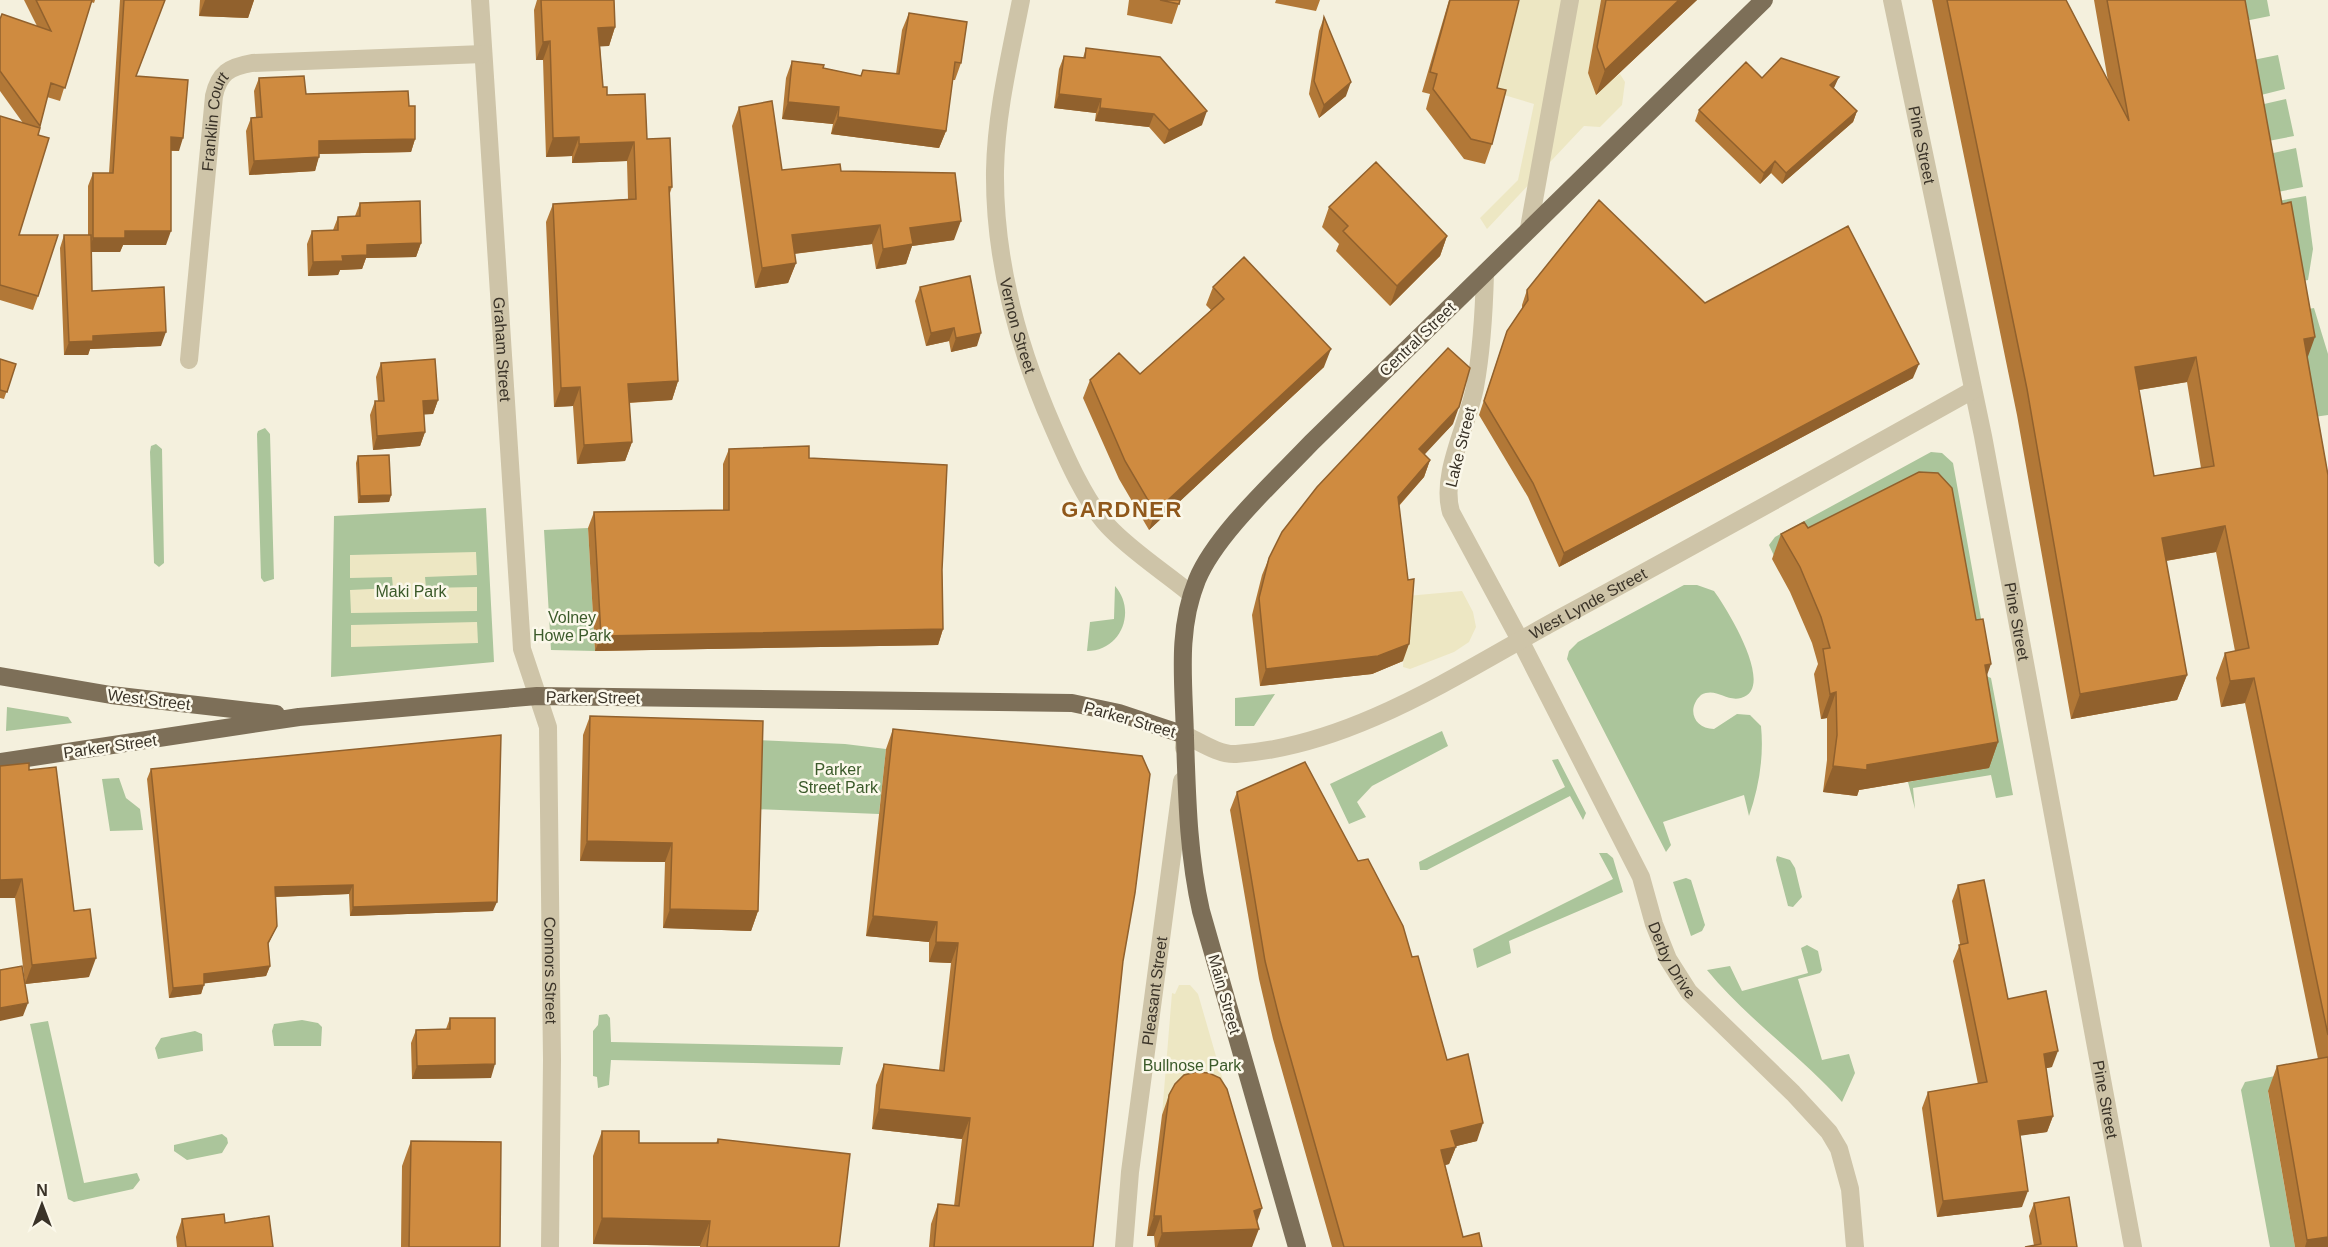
<svg xmlns="http://www.w3.org/2000/svg" width="2328" height="1247" viewBox="0 0 2328 1247" font-family="Helvetica,sans-serif">
	<style>
		.green { fill: #abc59b }
		.plaza { fill: #ede7c3 }
		.lines { fill: none; stroke-linecap: round; stroke-linejoin: round }
		.minor { stroke: #cec4a8; stroke-width: 18 }
		.major { stroke: #7d6f58; stroke-width: 18 }
		.wall { fill: #b27837; fill-rule: evenodd }
		.shaded-wall { fill: #91612d }
		.building { fill: #cf8b40; stroke: #91612d; stroke-width: 1.5; fill-rule: evenodd }
		.labels { text-anchor: middle; stroke-width: 5; stroke-linejoin: round; paint-order: stroke }
		.street-label { font-size: 16px; fill: #3a3328; stroke: #fbf8ea }
		.park-label { font-size: 16px; fill: #3b5a2a; stroke: #fbf8ea }
		.district-label { font-size: 22px; font-weight: bold; letter-spacing: 1.5px; fill: #90581b; stroke: #fbf8ea }
	</style>
	<rect width="100%" height="100%" fill="#f4f0dd"/>
	<path class="green" d="M2231 0H2267L2270 16 2235 23Z
		M2278 55 2285 89 2249 98 2243 62Z
		M2286 99 2294 136 2258 143 2251 107Z
		M2296 148 2303 187 2267 194 2260 156Z
		M2306 196 2313 249 2308 280 2292 283 2278 201Z
		M2314 308 2328 354V415L2314 417 2297 311Z
		M265 428 270 434 274 579 264 582 261 578 257 434 258 431Z
		M156 444 162 449 164 563 159 567 154 563 150 452 151 446Z
		M1931 452 1942 453 1953 463 1986 646 1775 558 1769 545 1775 537Z
		M486 508 494 662 331 677 334 516Z
		M588 528 595 651 551 650 544 530Z
		M1684 585H1697L1714 591C1726 607 1777 689 1741 698 1726 702 1716 687 1701 695 1686 709 1694 729 1714 729L1737 714 1750 715 1761 726C1764 757 1759 787 1749 816L1744 795 1663 822 1671 845 1666 852 1567 659 1569 651 1578 642Z
		M1115 586C1137 611 1121 651 1087 651L1090 622 1114 619Z
		M1986 676 1991 678 2013 795 1996 798 1991 775 1913 788 1915 809 1908 782 1989 767Z
		M1275 694 1254 726H1235V698Z
		M7 707 68 717 72 723 6 731Z
		M1442 731 1448 746 1372 786 1357 802 1366 817 1349 824 1330 784Z
		M755 740 845 744 886 749 879 814 754 809Z
		M1558 759 1586 813 1583 820 1570 796 1427 870H1420L1419 862 1565 787 1552 760Z
		M119 778 126 798 140 809 143 830 110 831 102 779Z
		M1599 853H1607L1613 858 1623 892 1509 941 1511 953 1477 968 1473 949 1613 879Z
		M1777 856 1790 860 1795 868 1802 897 1793 907 1788 906 1776 860Z
		M1686 878 1691 880 1705 925 1702 931 1691 936 1673 882Z
		M1807 945 1818 951 1822 970 1820 973 1798 979 1822 1060 1849 1054 1855 1073 1842 1102C1800 1055 1747 1019 1707 970L1730 966 1742 991 1808 973 1801 948Z
		M607 1014 610 1018 611 1042 843 1047 840 1065 611 1060 609 1085 598 1088 597 1077 593 1076V1031L598 1025 599 1015Z
		M302 1020 318 1023 322 1027 321 1046H274L272 1031 274 1024Z
		M48 1021 84 1183 137 1173 140 1180 133 1189 74 1202 68 1199 30 1024Z
		M195 1031 202 1034 203 1051 158 1059 155 1048 161 1038Z
		M2320 1067 2268 1092 2295 1247H2270L2241 1090 2245 1082Z
		M222 1134 227 1138 228 1143 222 1153 187 1160 174 1151V1145Z"/>
	<path class="plaza" d="M1516 0H1601L1588 73 1591 80 1603 86 1620 74 1625 82 1622 105 1600 127 1584 126 1487 229 1480 218 1518 180 1534 104 1494 92Z
		M476 552 477 575 425 577 426 588 477 587V611L351 613 350 590 393 588 392 577 350 578V555Z
		M1462 591 1473 612 1476 627 1469 642 1454 652 1410 669 1403 667 1407 596Z
		M477 622 478 643 351 647V625Z
		M1179 985H1190L1198 994 1231 1108 1162 1115 1172 993 1175 994Z"/>
	<g class="lines">
		<g class="minor">
			<path id="s1" d="M480 0 522 649 548 727 552 1060 550 1247"/>
			<path id="s2" d="M1021 0C1010 56 996 113 995 171 994 258 1018 347 1053 427 1066 457 1085 501 1108 526 1131 551 1166 573 1192 595"/>
			<path id="s3" d="M1892 0 1983 436 2133 1247"/>
			<path d="M1529 228 1570 0"/>
			<path id="s4" d="M1485 273C1484 312 1482 349 1475 387 1468 425 1440 474 1451 512L1520 640 1641 877 1654 924 1668 959 1689 992 1793 1093 1829 1132 1839 1149 1850 1189 1855 1247"/>
			<path id="s5" d="M189 360 214 96C219 73 229 67 252 63L483 54"/>
			<path id="s6" d="M1184 748 1185 735C1200 742 1219 755 1236 754 1354 746 1462 671 1564 616 1701 542 1837 466 1973 390"/>
			<path id="s7" d="M1124 1247 1130 1172 1182 781"/>
		</g>
		<path class="major" d="M0 676 111 695 276 714
			M0 762 299 717 537 696 1072 703 1119 713 1185 735
			M1297 1247 1201 911C1188 854 1187 796 1185 738 1184 684 1176 632 1197 580 1216 534 1276 480 1311 443L1764 0"/>
	</g>
	<path class="wall" d="M24 0H95L94 3 91 2 60 101 47 97 38 135 19 235 38 296 33 310 0 300V116L23 123 0 91V18L37 26Z
		M120 0H165L136 76 179 151H171L166 245H123L120 252H92V291L161 346 90 349 88 355H64L60 248 64 235H88V186L93 173H109Z
		M200 0H254L248 18 199 16Z
		M537 0H614L615 27 609 46H600L603 87 607 95 647 139 672 187 669 196 678 381 672 400 629 403 632 442 625 461 577 464 573 406 554 407 546 222 553 204 628 199 627 161 572 163V156L546 157 543 60H536L534 10Z
		M1129 0H1180L1172 24 1127 15Z
		M1276 0H1320L1316 11 1275 3Z
		M1449 0H1519L1497 88 1492 144 1485 164 1464 159 1426 109 1430 94 1422 92Z
		M1601 0H1697L1596 95 1588 73Z
		M1932 0H2066L2108 81 2094 0H2245L2328 475V1247H2295L2268 1091 2277 1066 2318 1059 2245 703 2221 707 2216 678 2225 653 2235 651 2216 552 2166 561 2187 675 2177 700 2071 719 2017 415ZM2187 382 2201 468 2154 476 2139 390Z
		M909 13 961 63 955 80H952L946 131 939 148 831 134 833 124 782 119 786 78 792 61 861 76 863 70 896 74 902 30Z
		M1324 17 1346 96 1319 118 1309 94 1319 31Z
		M1086 48 1202 125 1164 144 1149 127 1095 121 1096 113 1054 108 1059 69 1064 56 1083 58Z
		M259 78 306 94 409 106 415 139 411 152 319 154 315 171 249 175 246 131 251 118H256L254 91Z
		M1762 78 1834 88 1857 111 1853 122 1782 184 1771 173 1760 184 1695 121 1699 110Z
		M739 107 782 170 841 171 954 240 912 246 906 264 876 269 872 244 794 254 796 263 788 283 755 288 732 126Z
		M360 203 421 243 416 257 366 258 362 269 340 270 338 275 308 276 307 244 312 231 333 230 338 217 355 216Z
		M1329 207 1447 236 1440 256 1390 306 1336 251 1339 244 1322 227Z
		M920 287 977 346 951 352 949 341 926 346 915 301Z
		M1213 287 1324 367 1149 530 1119 479 1083 398 1090 380 1140 374 1211 310 1206 305Z
		M1527 290 1705 303 1913 378 1559 567 1528 497 1479 415 1507 331 1522 309V305Z
		M0 359 16 364 4 399 0 398Z
		M381 363 438 400 433 414H424L425 432 420 446 373 450 370 415 375 401H378L376 377Z
		M1453 424 1424 454 1430 460 1424 477 1399 506 1403 661 1372 674 1260 686 1252 615 1262 575 1269 558Z
		M729 449 809 458 942 570 943 629 938 645 595 651 588 528 594 512 723 510V464Z
		M358 456 391 495 389 502 358 503 356 463Z
		M1808 528 1987 676 1998 742 1989 768 1859 790 1857 796 1823 792 1827 760V718L1821 719 1814 674 1818 664 1812 643 1790 592 1772 559 1781 534Z
		M590 716 758 911 751 931 663 928 665 862 580 861 583 735Z
		M893 729 1123 961 1093 1247H929L931 1224 938 1204 954 1206 962 1139 872 1129 876 1085 884 1064 939 1070 951 963 929 962V942L866 936 886 749Z
		M151 769 493 911 350 916 349 894 275 897 277 926 268 945 270 966 266 976 204 983 201 994 169 998 147 779Z
		M29 770 74 911 89 977 25 984 15 898Z
		M1237 792 1358 861 1412 957 1447 1060 1477 1141 1456 1146 1449 1164 1445 1165 1463 1237 1482 1247H1332L1273 1039 1259 979 1230 810Z
		M1958 885 2008 999 2052 1067 2046 1068 2053 1116 2047 1132 2020 1135 2022 1207 1937 1217 1922 1108 1928 1092 1978 1084 1953 961 1960 944 1952 901Z
		M450 1018 491 1078 412 1079 411 1043 416 1030 446 1029Z
		M1169 1095 1257 1222 1252 1247H1155L1154 1236H1147L1162 1115Z
		M602 1131 639 1143H716L718 1139 839 1247H700V1246L593 1244V1156Z
		M411 1141 500 1247H401L402 1166Z
		M2034 1203 2077 1247 2034 1246 2029 1216Z
		M182 1219 225 1223 273 1247H177L176 1237Z"/>
	<path class="shaded-wall" d="M205 0H254L248 18 199 16Z
		M1679 0H1697L1596 95 1605 70Z
		M615 27 609 46 591 47 598 28Z
		M550 41 543 60H536L543 42Z
		M1839 77 1834 88 1826 96 1830 85Z
		M1351 82 1346 96 1319 118 1324 105Z
		M1059 94 1101 99 1096 113 1054 108Z
		M788 102 839 107 833 124 782 119Z
		M1100 108 1154 114 1149 127 1095 121Z
		M1207 111 1202 125 1164 144 1169 130Z
		M1857 111 1853 122 1782 184 1786 173Z
		M838 117 946 131 939 148 831 134Z
		M171 137 183 138 179 151 166 150Z
		M579 137 572 156 546 157 553 138Z
		M415 139 411 152 314 154 319 141Z
		M634 142 627 161 572 163 579 144Z
		M319 157 315 171 249 175 254 161Z
		M1775 161 1771 173 1760 184 1764 173Z
		M961 221 954 240 912 246 906 264 876 269 883 249 910 228Z
		M880 225 872 244 784 255 792 235Z
		M125 231H171L166 245H123L120 252H88L93 238Z
		M1447 236 1440 256 1390 306 1397 286Z
		M421 243 416 257 366 258 362 269 340 270 338 275 308 276 313 262 342 256 367 245Z
		M796 263 788 283 755 288 762 268Z
		M954 328 949 341 926 346 931 333Z
		M166 332 161 346 90 349 88 355H64L69 342 93 336Z
		M981 333 977 346 951 352 956 338Z
		M2315 337 2306 362 2304 339Z
		M1331 349 1324 367 1149 530 1155 512Z
		M2196 357 2187 382 2126 392 2135 367Z
		M1919 364 1913 378 1559 567 1564 553Z
		M678 381 672 400 621 403 628 384Z
		M580 387 573 406 554 407 561 388Z
		M438 400 433 414 418 415 423 401Z
		M1459 407 1453 424 1413 467 1419 449Z
		M425 432 420 446 373 450 377 436Z
		M632 442 625 461 577 464 584 445Z
		M1430 460 1424 477 1391 514 1398 497Z
		M391 495 389 502 358 503 360 496Z
		M2225 526 2216 552 2153 563 2162 538Z
		M943 629 938 645 595 651 601 636Z
		M1409 644 1403 661 1372 674 1260 686 1266 669Z
		M1991 664 1982 689 1985 665Z
		M2187 675 2177 700 2071 719 2080 694Z
		M2254 678 2245 703 2221 707 2230 681Z
		M1836 692 1827 718 1821 719 1830 694Z
		M1998 742 1989 768 1859 790 1857 796 1823 792 1833 766 1867 765Z
		M587 841 672 843 665 862 580 861Z
		M22 879 15 898H0V880Z
		M353 885 349 894 272 897 275 887Z
		M497 902 493 911 350 916 353 907Z
		M670 909 758 911 751 931 663 928Z
		M873 916 937 922 929 942 866 936Z
		M936 942 958 943 951 963 929 962Z
		M96 958 89 977 25 984 32 965Z
		M270 966 266 976 200 984 204 974Z
		M204 985 201 994 169 998 173 988Z
		M28 1003 23 1016 0 1021V1008Z
		M2058 1051 2052 1067 2038 1070 2044 1054Z
		M495 1064 491 1078 412 1079 417 1066Z
		M879 1109 970 1118 962 1139 872 1129Z
		M2053 1116 2047 1132 2012 1137 2018 1121Z
		M1483 1123 1477 1141 1445 1149 1451 1131Z
		M1456 1147 1449 1164 1435 1168 1441 1150Z
		M2028 1191 2022 1207 1937 1217 1943 1201Z
		M1262 1208 1255 1228 1259 1229 1252 1247H1157L1162 1233Z
		M1154 1216H1161L1154 1236H1147Z
		M602 1218 710 1221 700 1246 593 1244Z
		M2328 1237V1247H2305L2307 1240Z"/>
	<path class="building" d="M36 0H92L65 88 51 83 40 126 0 71V19L2 14 51 31Z
		M124 0H165L136 76 188 80 183 138 171 137V231H125V238H93V173H113Z
		M541 0H614L615 27 598 28 603 87H607V95L645 94 647 139 670 138 672 187H669L678 381 628 384 632 442 584 445 580 387 561 388 553 204 636 199 634 142 579 144V137L553 138 550 41 543 42Z
		M1160 0H1180L1179 4Z
		M1450 0H1519L1497 88 1506 90 1492 144 1471 139 1433 89 1437 74 1430 72Z
		M1606 0H1679L1605 70 1597 47Z
		M1947 0H2066L2129 121 2107 0H2245L2282 204 2291 202 2315 337 2304 339 2328 475V1035L2254 678 2230 681 2225 653 2249 648 2225 526 2162 538 2187 675 2080 694 2027 389ZM2196 357 2214 466 2154 476 2135 367Z
		M909 13 967 22 961 63 955 62 946 131 838 117 839 107 788 102 792 61 824 65 823 68 861 76 863 70 899 74Z
		M1324 17 1351 82 1324 105 1314 81Z
		M1086 48 1160 57 1207 111 1169 130 1154 114 1100 108 1101 99 1059 94 1064 56 1085 58Z
		M1781 58 1839 77 1830 85 1857 111 1786 173 1775 161 1764 173 1699 110 1746 62 1762 78Z
		M304 76 306 94 408 91 409 106H415V139L319 141V157L254 161 251 118 262 117 259 78Z
		M772 101 782 170 840 164 841 171 955 173 961 221 910 228 913 244 883 249 880 225 792 235 796 263 762 268 739 107Z
		M0 116 40 128 38 135 49 138 19 235H58L38 296 0 285Z
		M1376 162 1447 236 1397 286 1343 231 1348 226 1329 207Z
		M1599 200 1705 303 1848 226 1919 364 1564 553 1533 483 1484 401 1507 331 1528 300 1527 290Z
		M420 201 421 243 367 245V255L342 256 343 261 313 262 312 231 338 230V217L360 216V203Z
		M64 235H91L92 291 164 287 166 332 93 336V341L69 342Z
		M1244 257 1331 349 1155 512 1125 461 1090 380 1119 353 1140 374 1224 299 1213 287Z
		M970 276 981 333 956 338 954 328 931 333 920 287Z
		M1448 348 1470 368 1459 407 1419 449 1430 460 1398 497 1408 580 1414 579 1409 644 1378 656 1266 669 1259 598 1269 558 1282 532 1317 487Z
		M0 359 16 364 7 392 0 390Z
		M435 359 438 400 423 401 425 432 377 436 375 401H384L381 363Z
		M809 446V458L947 465 942 570 943 629 601 636 594 512 729 510V449Z
		M389 455 391 495 360 496 358 456Z
		M1919 472 1938 473 1952 488 1976 620 1983 619 1991 664 1985 665 1998 742 1867 765V770L1833 766 1837 735 1836 692 1830 694 1823 649 1830 648 1821 617 1800 567 1781 534 1804 522 1808 528Z
		M590 716 763 721 758 911 670 909 672 843 587 841Z
		M893 729 1142 756 1150 774 1135 893 1123 961 1093 1247H934L938 1204 959 1206 970 1118 879 1109 884 1064 944 1071 958 943 936 942 937 922 873 916Z
		M501 735 497 902 353 907V885L275 887 277 926 268 943 270 966 204 974V985L173 988 151 769Z
		M1305 762 1358 861 1368 859 1403 926 1412 957 1418 956 1447 1060 1468 1054 1483 1123 1451 1131 1456 1147 1441 1150 1463 1237 1479 1233 1482 1247H1344L1280 1021 1265 961 1237 792Z
		M29 763V770L56 767 74 911 90 909 96 958 32 965 22 879 0 880V766Z
		M1984 880 2008 999 2046 991 2058 1051 2044 1054 2053 1116 2018 1121 2028 1191 1943 1201 1928 1092 1987 1082 1959 945 1968 943 1958 885Z
		M22 966 28 1003 0 1008V970Z
		M450 1018H495V1064L417 1066 416 1030 450 1029Z
		M2328 1057V1237L2307 1240 2277 1066Z
		M1196 1072 1209 1073 1220 1078 1227 1089 1262 1208 1254 1211 1259 1229 1162 1233 1161 1216H1154L1169 1095 1175 1084 1184 1075Z
		M602 1131H639V1143H718V1139L850 1154 839 1247H707L710 1221 602 1218Z
		M411 1141 501 1142 500 1247H409Z
		M2069 1197 2077 1247H2025L2041 1244 2034 1203Z
		M224 1214 225 1223 269 1216 273 1247H186L182 1219Z"/>
	<g class="labels">
		<g class="street-label">
			<text dy="6" stroke="none"><textPath href="#s5" startOffset="240">Franklin Court</textPath></text>
			<text dy="6" stroke="none"><textPath href="#s3" startOffset="148">Pine Street</textPath></text>
			<text dy="6" stroke="none"><textPath href="#s2" startOffset="330">Vernon Street</textPath></text>
			<text transform="translate(1417 339) rotate(-44)" y="6">Central Street</text>
			<text dy="6" stroke="none"><textPath href="#s1" startOffset="350">Graham Street</textPath></text>
			<text transform="translate(1460 447) rotate(-76)" y="6">Lake Street</text>
			<text dy="6" stroke="none"><textPath href="#s6" startOffset="454">West Lynde Street</textPath></text>
			<text dy="6" stroke="none"><textPath href="#s3" startOffset="634">Pine Street</textPath></text>
			<text transform="translate(593 697) rotate(1)" y="6">Parker Street</text>
			<text transform="translate(149 699) rotate(7)" y="6">West Street</text>
			<text transform="translate(1130 719) rotate(16)" y="6">Parker Street</text>
			<text transform="translate(110 746) rotate(-8)" y="6">Parker Street</text>
			<text dy="6" stroke="none"><textPath href="#s4" startOffset="744">Derby Drive</textPath></text>
			<text dy="6" stroke="none"><textPath href="#s1" startOffset="976">Connors Street</textPath></text>
			<text dy="6" stroke="none"><textPath href="#s7" startOffset="258">Pleasant Street</textPath></text>
			<text transform="translate(1225 994) rotate(74)" y="6">Main Street</text>
			<text dy="6" stroke="none"><textPath href="#s3" startOffset="1120">Pine Street</textPath></text>
		</g>
		<g class="park-label">
			<text x="411" y="597">Maki Park</text>
			<text x="572" y="623">Volney<tspan x="572" dy="18">Howe Park</tspan></text>
			<text x="838" y="775">Parker<tspan x="838" dy="18">Street Park</tspan></text>
			<text x="1192" y="1071">Bullnose Park</text>
		</g>
		<g class="district-label">
			<text x="1122" y="517">GARDNER</text>
		</g>
	</g>
	<g transform="translate(42 1205)" stroke="#fbf8ea" stroke-width="4.5" paint-order="stroke">
	<path d="M0-4.5L10 22L0 15L-10 22Z" fill="#3a3328"/>
	<text y="-9" font-size="16" font-weight="bold" text-anchor="middle" fill="#3a3328">N</text>
	</g>
</svg>
